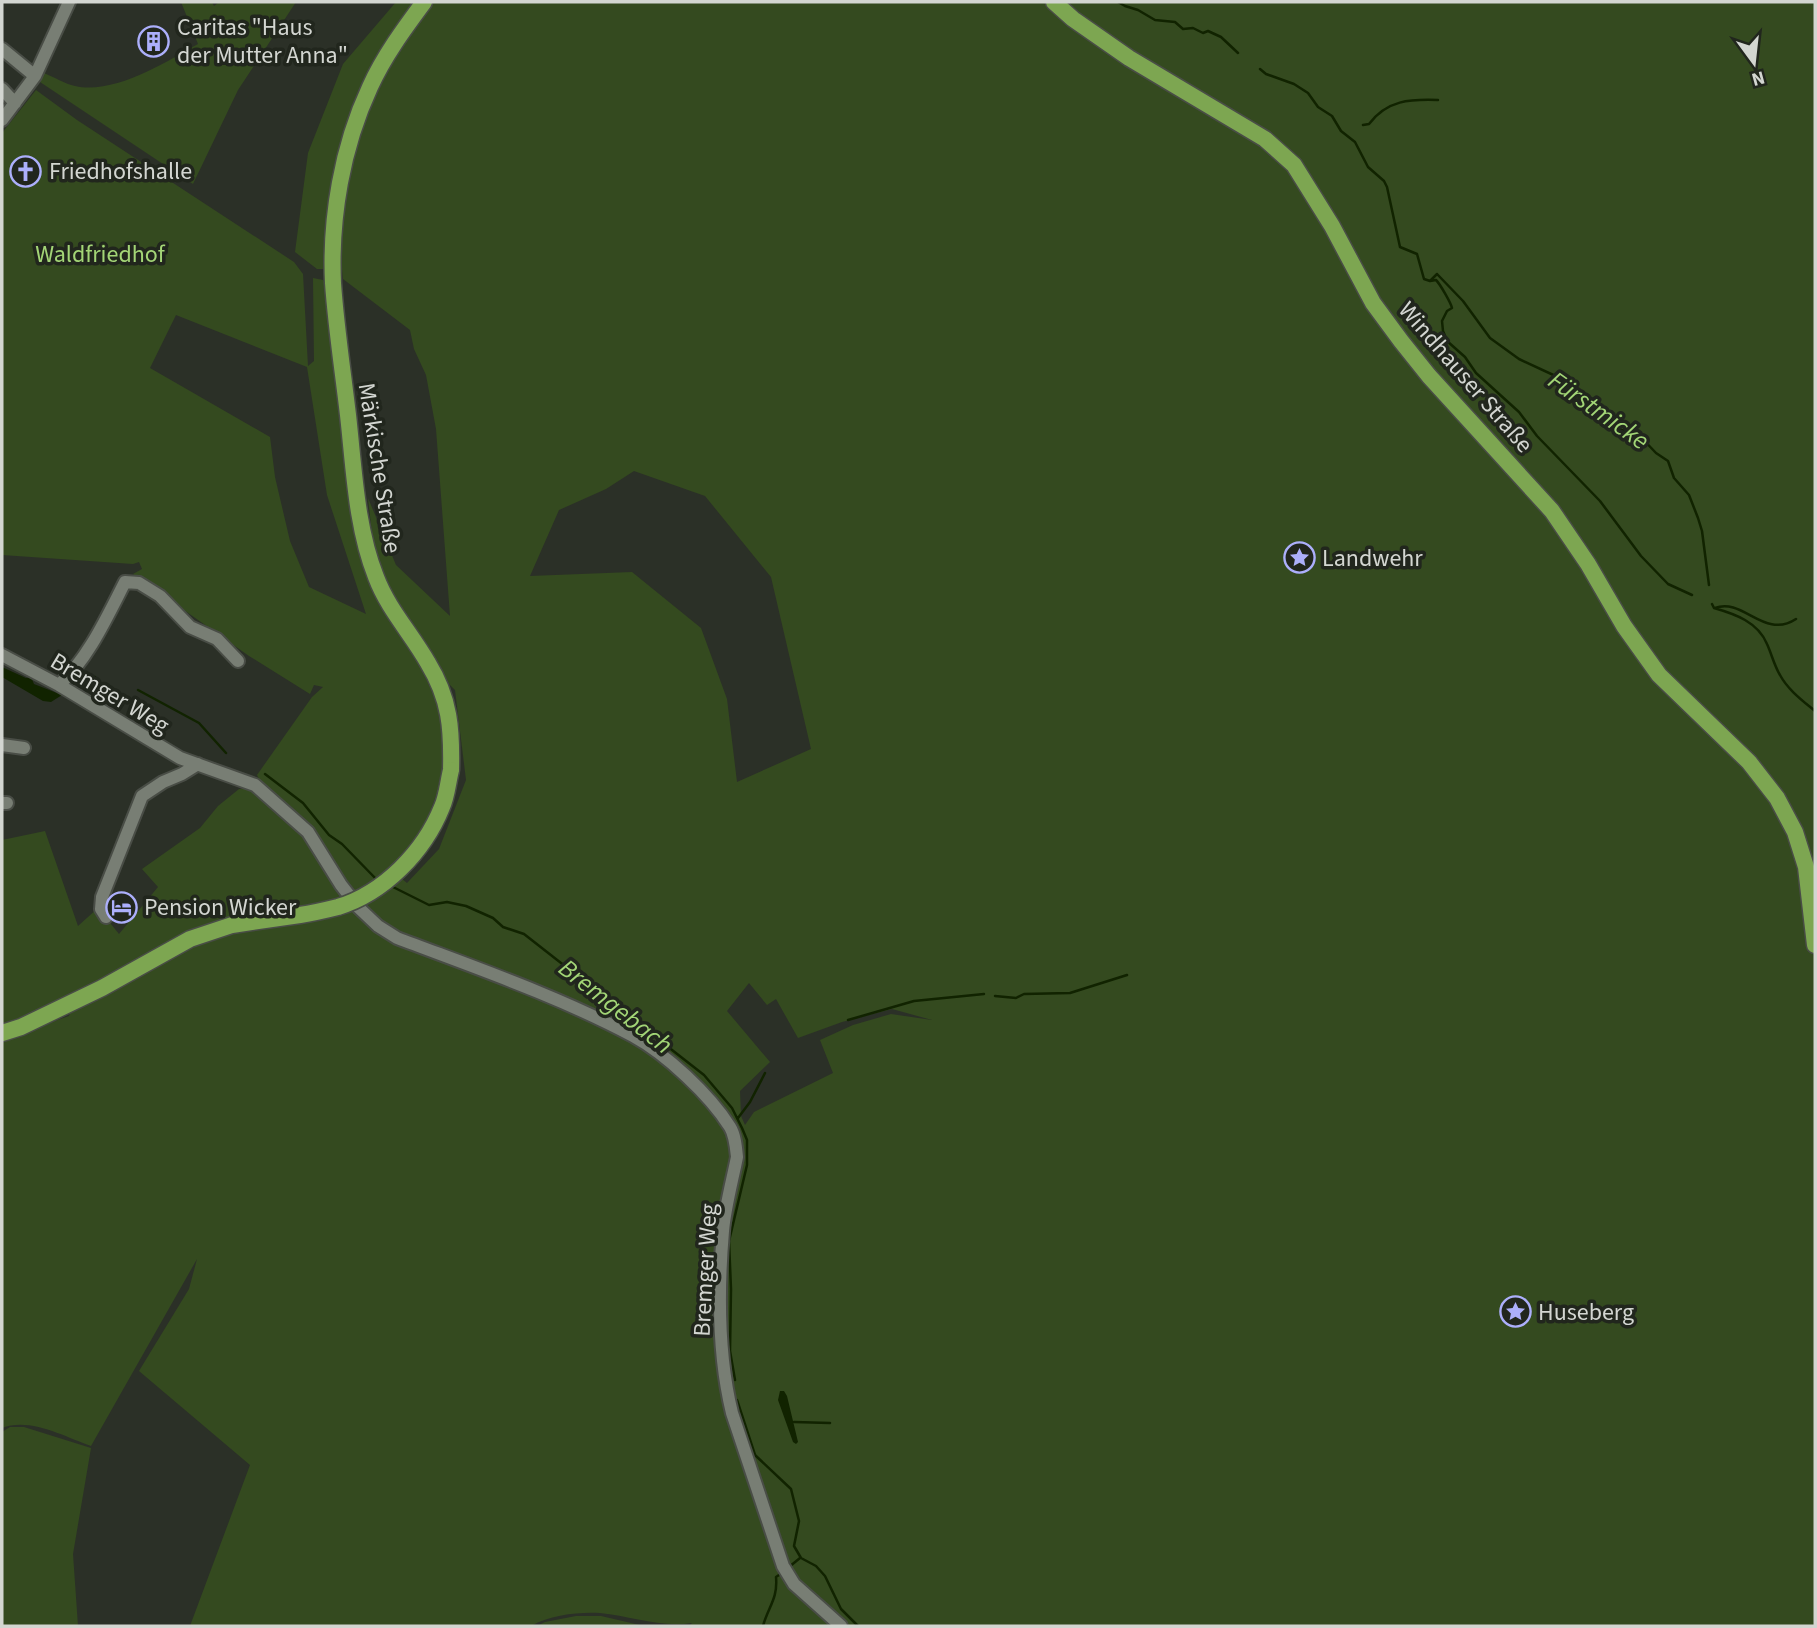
<svg xmlns="http://www.w3.org/2000/svg" width="1817" height="1628" viewBox="0 0 1817 1628" font-family="'Source Sans 3',sans-serif">
	<style>
		.green { fill: #344a1f; fill-rule: evenodd }
		.water { fill: #112300 }
		.lines { fill: none; stroke-linecap: round; stroke-linejoin: round }
		.stream { stroke: #112300; stroke-width: 2.5 }
		.minor-casing { stroke: #494d46; stroke-width: 16 }
		.major-casing { stroke: #494d46; stroke-width: 19 }
		.minor { stroke: #787e74; stroke-width: 12 }
		.major { stroke: #7da651; stroke-width: 16 }
		.major-bridge-casing { stroke: #494d46; stroke-width: 19; stroke-linecap: butt }
		.major-bridge { stroke: #7da651; stroke-width: 16 }
		.labels { text-anchor: middle; stroke-width: 7; stroke-linejoin: round; paint-order: stroke }
		.poi-label { font-size: 24px; fill: #d3d6d1; stroke: #21261d; text-anchor: start }
		.park-label { font-size: 24px; fill: #a3d576; stroke: #21261d }
		.street-label { font-size: 24px; fill: #d3d6d1; stroke: #21261d }
		.water-label { font-size: 26px; font-style: italic; fill: #a2d576; stroke: #21261d }
	</style>
	<rect width="100%" height="100%" fill="#2b3027"/>
	<path class="green" d="M181 2H212L214 6 219 2H296L238 90 193 184 40 82 44 73C54 77 65 84 75 86 114 95 166 62 198 44Z
		M396 2H418L356 102 338 154 328 207 326 269H317L295 252 308 153 343 64Z
		M433 2H1815V1626H689L692 1623C661 1628 631 1616 600 1613 577 1612 551 1615 531 1626H190L250 1465 139 1371 189 1289 197 1259 91 1446C65 1437 30 1417 2 1428V1039L69 1016 76 995 2 1026V840L45 831 78 926 98 908 119 934 158 887 142 869 200 828 218 806 239 789 263 787 257 775 312 697 323 687 314 685 310 694 249 656 133 574 142 569 139 562 133 564 2 555V133L36 90 77 120 294 262 303 274 308 366 314 361 313 278 323 280 329 287 359 537 438 704 443 736V763L437 793 425 825 412 845 389 868 407 883 439 849 466 780 455 690 449 684 427 645 386 586 375 560 368 498 396 565 450 616 436 429 426 375 414 349 410 330 343 279 340 251 349 167 374 89ZM176 315 307 367 327 495 366 614 309 587 290 541 275 477 270 437 150 368ZM634 471 705 496 771 577 811 749 737 782 727 699 701 628 632 572 530 576 559 510 606 489ZM749 983 767 1005 776 999 798 1038 842 1022 892 1009 932 1020 891 1014 853 1025 820 1040 833 1073 754 1112 745 1125 741 1116 740 1091 770 1062 727 1011Z
		M10 1427H24L91 1448 73 1554 78 1626H2V1432Z
		M576 1616H601L644 1626H537L545 1622Z"/>
	<path class="water" d="M2 667 26 678 31 677 34 684 62 695 51 702 43 701 2 677Z
		M780 1391H784L787 1396 798 1442 796 1444 793 1442 778 1400Z"/>
	<g class="lines">
		<path class="stream" d="M1118 2 1125 6 1138 10 1155 20 1175 22 1183 29 1193 28 1203 33 1208 31 1221 37 1238 53
			M1260 69 1266 74 1294 84 1308 93 1318 107 1332 116 1341 131 1355 142 1368 167 1384 181 1387 187 1400 247 1417 254 1424 279 1430 281 1437 274 1463 301 1490 338 1519 359 1562 379 1595 404 1621 430 1638 434 1656 453 1668 461 1674 478 1689 495 1698 518 1702 531 1709 585
			M1363 125 1369 124C1387 100 1410 99 1438 100
			M1430 281 1436 280C1440 284 1451 303 1452 308L1447 311 1442 321 1443 331 1447 341 1465 357 1476 373 1519 412 1537 436 1600 501 1641 556 1668 584 1692 595
			M1712 604 1714 608C1735 614 1758 622 1767 644 1772 655 1774 665 1780 675 1788 690 1803 701 1815 711
			M1715 608C1743 597 1764 640 1796 619
			M68 685 95 677
			M138 690 199 723 226 753
			M265 774 303 803 329 835 342 844 378 881
			M391 886 429 905 447 902 466 906 493 918 503 927 524 934 704 1075 732 1108 742 1128 747 1140V1165L729 1241 731 1289 730 1351 735 1380
			M995 996 1016 998 1024 994 1070 993 1127 975
			M848 1020 914 1001 984 994
			M738 1118 750 1102 765 1073
			M737 1400 755 1455 791 1489 799 1521 794 1546 801 1558 816 1566 825 1576 841 1609 858 1626
			M794 1422 830 1423
			M789 1567 800 1558
			M763 1626C768 1607 778 1599 776 1577L782 1573"/>
		<defs>
			<path id="minor" d="M2 49 35 76
				M2 89 15 103
				M2 120 35 76 69 2
				M2 655 59 685 180 758 255 785 308 832 341 885 359 908 378 926 397 938C476 968 558 996 633 1036 666 1054 710 1095 730 1127 735 1135 736 1147 737 1157 732 1182 725 1207 723 1231 718 1290 718 1356 732 1413L783 1566 794 1584 841 1626
				M59 685C88 659 107 617 125 582L139 583 160 596 190 627 217 639 238 661
				M2 745 24 748
				M2 803H7
				M113 907 106 917 101 909 102 897 142 796 163 782 182 774 198 764"/>
			<path id="major" d="M424 2C404 29 384 56 370 87 342 147 330 218 333 283 336 327 343 372 348 415 354 468 356 527 376 577 388 609 411 633 428 663 450 699 452 729 451 770
				M1054 2 1073 19 1129 58 1265 139 1294 165 1332 226 1373 303 1401 341 1429 376 1552 511 1588 564 1624 626 1659 675 1749 762 1777 798 1795 832 1806 867 1815 945
				M2 1033 21 1027 102 988 190 939 232 925 300 915"/>
		</defs>
		<use href="#minor" class="minor-casing"/>
		<use href="#major" class="major-casing"/>
		<use href="#minor" class="minor"/>
		<use href="#major" class="major"/>
		<defs>
			<path id="major-bridge" d="M300 915C313 913 326 910 338 907 384 893 424 852 442 807 447 796 448 782 451 770"/>
		</defs>
		<use href="#major-bridge" class="major-bridge-casing"/>
		<use href="#major-bridge" class="major-bridge"/>
	</g>
	<defs>
		<symbol id="building-ring" viewBox="-11 -11 22 22"><circle r="9.5" fill="#21261d" stroke="#acaffb" stroke-width="1.5"/><path d="M-4-6H4V6H1V3H-1V6H-4ZM-2.5-4.3h1.7v1.8h-1.7ZM.8-4.3h1.7v1.8H.8ZM-2.5-1h1.7V.8h-1.7ZM.8-1h1.7V.8H.8Z" fill="#acaffb"/></symbol>
		<symbol id="church-ring" viewBox="-11 -11 22 22"><circle r="9.5" fill="#21261d" stroke="#acaffb" stroke-width="1.5"/><path d="M-1.2-6h2.4v3.5h3.3v2.4h-3.3V6h-2.4V-.1h-3.3v-2.4h3.3Z" fill="#acaffb"/></symbol>
		<symbol id="sight-ring" viewBox="-11 -11 22 22"><circle r="9.5" fill="#21261d" stroke="#acaffb" stroke-width="1.5"/><path d="M0-6L1.8-2.2L6-1.7L2.9 1.2L3.7 5.4L0 3.3L-3.7 5.4L-2.9 1.2L-6-1.7L-1.8-2.2Z" fill="#acaffb"/></symbol>
		<symbol id="hotel-ring" viewBox="-11 -11 22 22"><circle r="9.5" fill="#21261d" stroke="#acaffb" stroke-width="1.5"/><path d="M-6-4.5h1.5V1H6V5H4.5V3h-9V5H-6ZM-4 0a1.8 1.8 0 1 1 3.6 0ZM.5 0V-2.5h3Q6-2.5 6 0Z" fill="#acaffb"/></symbol>
	</defs>
	<g fill-rule="evenodd">
		<use href="#building-ring" x="136" y="24" width="35" height="35"/>
		<use href="#church-ring" x="8" y="154" width="35" height="35"/>
		<use href="#sight-ring" x="1282" y="540" width="35" height="35"/>
		<use href="#hotel-ring" x="104" y="890" width="35" height="35"/>
		<use href="#sight-ring" x="1498" y="1294" width="35" height="35"/>
	</g>
	<g class="labels">
		<g class="poi-label">
			<text x="177" y="35">Caritas "Haus<tspan x="177" dy="28">der Mutter Anna"</tspan></text>
			<text x="49" y="179">Friedhofshalle</text>
			<text x="1322" y="566">Landwehr</text>
			<text x="144" y="915">Pension Wicker</text>
			<text x="1538" y="1320">Huseberg</text>
		</g>
		<g class="park-label">
			<text x="100" y="262">Waldfriedhof</text>
		</g>
		<g class="street-label">
			<text transform="translate(1466 377) rotate(49)" y="8">Windhauser Straße</text>
			<text transform="translate(380 468) rotate(81)" y="8">Märkische Straße</text>
			<text transform="translate(110 693) rotate(31)" y="8">Bremger Weg</text>
			<text transform="translate(705 1270) rotate(-87)" y="8">Bremger Weg</text>
		</g>
		<g class="water-label">
			<text transform="translate(1599 410) rotate(35)" y="9">Fürstmicke</text>
			<text transform="translate(616 1006) rotate(38)" y="9">Bremgebach</text>
		</g>
	</g>
	<rect width="1817" height="1628" fill="none" stroke="#d3d6d1" stroke-width="7"/>
	<g transform="translate(1754 63) rotate(165)" stroke="#21261d" stroke-width="5" paint-order="stroke">
	<path d="M0-5L12 26L0 18L-12 26Z" fill="#d3d6d1"/>
	<text y="-10" font-size="19" font-weight="bold" text-anchor="middle" fill="#d3d6d1">N</text>
	</g>
</svg>
